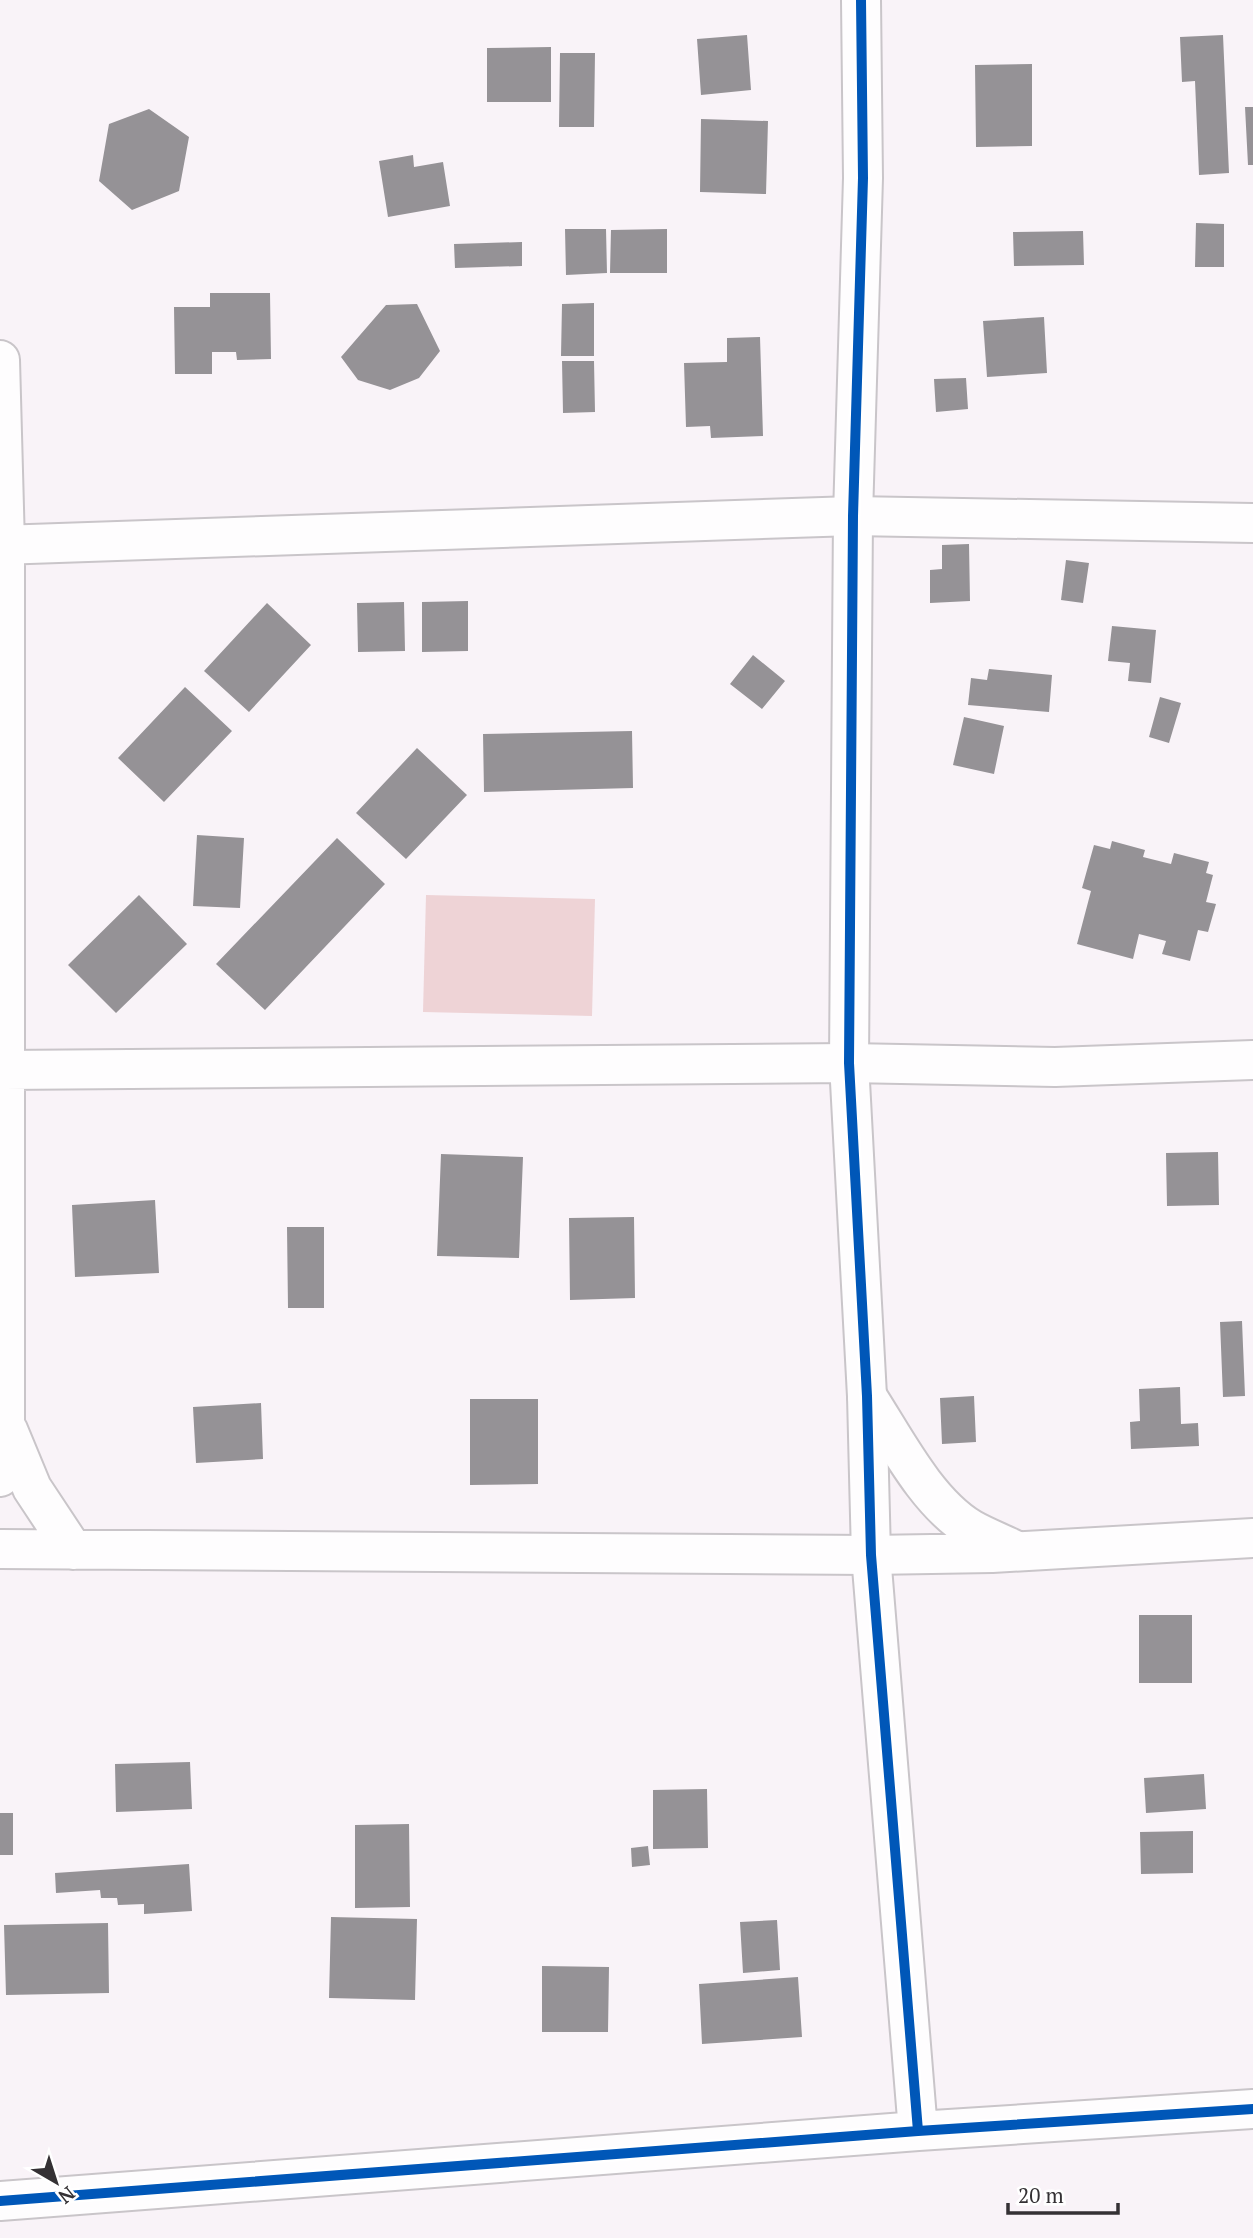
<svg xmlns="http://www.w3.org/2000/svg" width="1253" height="2238" viewBox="0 0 1253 2238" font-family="'PT Serif',serif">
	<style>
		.green { fill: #eed3d6 }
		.building { fill: #959296 }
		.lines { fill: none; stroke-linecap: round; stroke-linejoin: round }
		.street-casing { stroke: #c9c5c9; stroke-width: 42 }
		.secondary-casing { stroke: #c9c5c9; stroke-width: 42 }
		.street { stroke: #fefdfe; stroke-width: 38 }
		.secondary { stroke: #fefdfe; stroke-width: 38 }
		.cycleway-casing { stroke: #fff; stroke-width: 15 }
		.cycleway { stroke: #0057b8; stroke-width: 10 }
	</style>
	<rect width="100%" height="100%" fill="#f9f3f8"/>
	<path class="green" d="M426 895 595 899 592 1016 423 1012Z"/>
	<path class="building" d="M747 35 751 90 701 95 697 39Z
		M1223 35 1229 173 1199 175 1195 81 1182 82 1180 37Z
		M551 47V102H487V48Z
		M560 53H595L594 127H559Z
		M1032 64V146L976 147 975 65Z
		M1245 107H1253V165H1248Z
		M149 109 189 137 179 191 132 210 99 181 109 124Z
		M701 119 768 121 766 194 700 192Z
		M413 155 414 167 443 162 450 206 388 217 379 161Z
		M1196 223 1224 224V267H1195Z
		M565 229H606L607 273 566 275Z
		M667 229V273H610L611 230Z
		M1083 231 1084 265 1014 266 1013 232Z
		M522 242V266L455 268 454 244Z
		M210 293H270L271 359 237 360 236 352H212V374H175L174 307H210Z
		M594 303V356H561L562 304Z
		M417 304 440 351 419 378 390 390 358 380 341 357 386 305Z
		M1044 317 1047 373 987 377 983 321Z
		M760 337 763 436 711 438 710 426 686 427 684 363 727 362V338Z
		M562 361H594L595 412 563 413Z
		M966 378 968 409 936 412 934 379Z
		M969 544 970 601 930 603V570L942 569V545Z
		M1066 560 1089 563 1083 603 1061 600Z
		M468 601V651L422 652V602Z
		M404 602 405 651 358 652 357 603Z
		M267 603 311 645 249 712 204 671Z
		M1112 626 1156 630 1151 683 1128 681 1130 663 1108 661Z
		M753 655 785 681 762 709 730 684Z
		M989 669 1052 675 1049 712 968 705 971 678 987 680Z
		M185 687 232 731 164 802 118 758Z
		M1160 697 1181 703 1169 743 1149 737Z
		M964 717 1004 726 994 774 953 765Z
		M632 731 633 788 484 792 483 734Z
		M417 748 467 795 406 859 356 813Z
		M197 835 244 838 240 908 193 906Z
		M337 838 385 884 265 1010 216 964Z
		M1112 841 1145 850 1143 857 1171 864 1174 853 1209 862 1206 873 1213 875 1206 902 1216 904 1208 932 1198 930 1190 961 1162 954 1166 941 1139 934 1133 959 1077 944 1091 891 1082 888 1094 845 1110 849Z
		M139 895 187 944 116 1013 68 965Z
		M1218 1152 1219 1205 1167 1206 1166 1153Z
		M441 1154 523 1157 519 1258 437 1256Z
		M155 1200 159 1273 75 1277 72 1205Z
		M634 1217 635 1298 570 1300 569 1218Z
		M287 1227H324V1308H288Z
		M1242 1321 1245 1396 1223 1397 1220 1322Z
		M1180 1387 1181 1424 1198 1423 1199 1446 1131 1449 1130 1422 1140 1421 1139 1389Z
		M974 1396 976 1442 942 1444 940 1398Z
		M470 1399H538V1484L470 1485Z
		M261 1403 263 1459 196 1463 193 1407Z
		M1139 1615H1192V1683H1139Z
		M190 1762 192 1809 116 1812 115 1764Z
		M1204 1774 1206 1809 1146 1813 1144 1778Z
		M707 1789 708 1848 653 1849V1790Z
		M0 1813H13V1855H0Z
		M409 1824 410 1907 355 1908V1825Z
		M1193 1831V1873L1141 1874 1140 1832Z
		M648 1846 650 1865 632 1867 631 1848Z
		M189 1864 192 1911 144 1914V1904L118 1905 117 1898H101L100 1890 56 1893 55 1873Z
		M331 1917 417 1919 415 2000 329 1998Z
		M777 1920 780 1970 743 1973 740 1922Z
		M108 1923 109 1993 6 1995 4 1925Z
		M542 1966 609 1967 608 2032H542Z
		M798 1977 802 2037 702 2044 699 1984Z"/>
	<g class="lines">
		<defs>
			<path id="street" d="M0 360 5 545V1421L2 1471 0 1477
				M0 545 853 516 1253 523
				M4 1070 849 1063 1055 1067 1253 1060
				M867 1396C895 1439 926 1502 971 1529 985 1537 1001 1543 1015 1550
				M8 1430 32 1488 73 1550
				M0 1549 871 1555 992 1553 1253 1538"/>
			<path id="secondary" d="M861 0 863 178 853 516 849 1063 867 1396 871 1555 918 2131
				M0 2201 918 2131 1253 2109"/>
		</defs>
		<use href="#street" class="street-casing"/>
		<use href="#secondary" class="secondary-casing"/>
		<use href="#street" class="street"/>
		<use href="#secondary" class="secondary"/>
		<defs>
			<path id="cycleway" d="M861 0 863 178 853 516 849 1063 867 1396 871 1555 918 2131
				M0 2201 918 2131 1253 2109"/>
		</defs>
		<use href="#cycleway" class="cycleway-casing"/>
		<use href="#cycleway" class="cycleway"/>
	</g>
	<g transform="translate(56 2182) rotate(141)" stroke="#ffffff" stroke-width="5" paint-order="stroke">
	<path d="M0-5L12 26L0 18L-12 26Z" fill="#343134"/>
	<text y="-10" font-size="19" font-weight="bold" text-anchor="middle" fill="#343134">N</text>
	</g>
	<path d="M1008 2203v10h110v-10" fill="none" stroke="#343134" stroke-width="3.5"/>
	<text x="1018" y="2203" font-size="21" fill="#343134" stroke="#ffffff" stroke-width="5" paint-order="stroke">20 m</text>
</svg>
